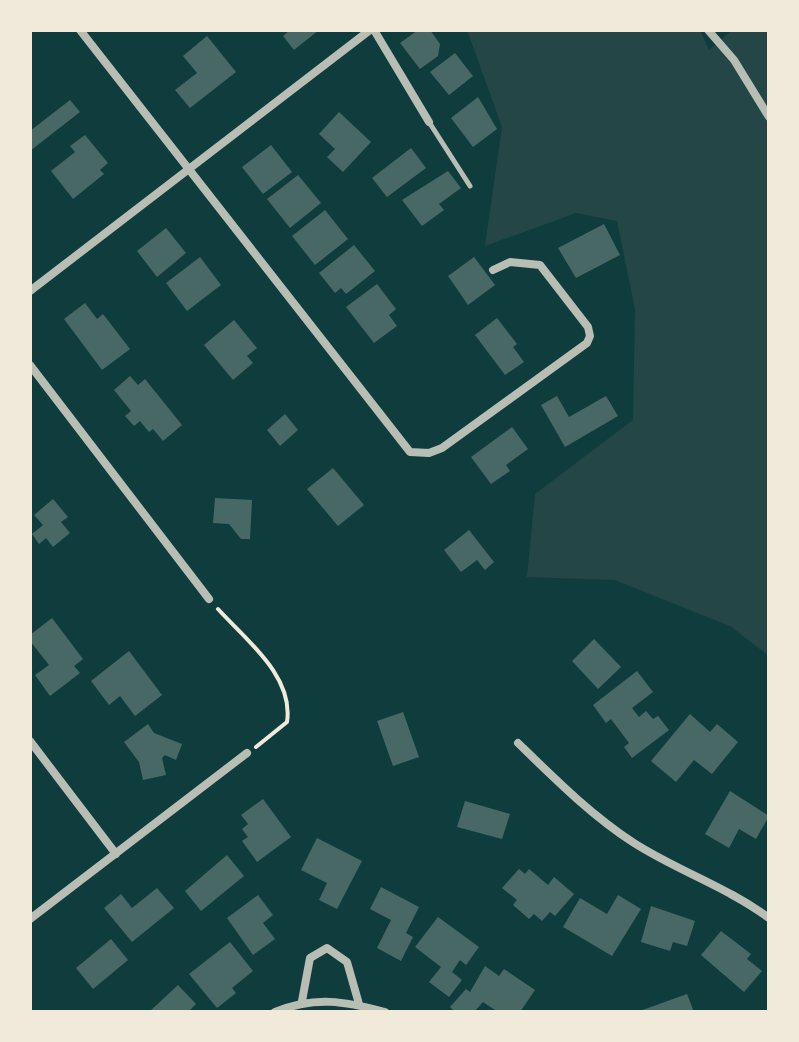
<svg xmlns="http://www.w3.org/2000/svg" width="799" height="1042" viewBox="0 0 799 1042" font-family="'Work Sans',sans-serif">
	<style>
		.green { fill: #244646 }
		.building { fill: #486865 }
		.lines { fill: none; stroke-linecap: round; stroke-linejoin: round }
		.path { stroke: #f1e9da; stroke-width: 4 }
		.service { stroke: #b8beb3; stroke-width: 5 }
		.minor { stroke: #b8beb3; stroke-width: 8 }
	</style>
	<rect width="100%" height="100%" fill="#0f3d3e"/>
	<path class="green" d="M467 30H700L709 50 732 30H769V656L730 626 615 580 527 577 535 494 633 420 635 309 617 221 576 213 485 246 502 127Z"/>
	<path class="building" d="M290 30H319L294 50 283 36Z
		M418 30H430L440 44 438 56 420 69 400 43Z
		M207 36 236 72 190 108 175 90 197 73 183 56Z
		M455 53 473 76 449 95 430 72Z
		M478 97 497 129 473 147 451 118Z
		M70 100 80 112 30 151V131Z
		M339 112 371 142 343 172 327 157 335 149 319 134Z
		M85 135 108 163 100 170 104 174 73 199 51 171 75 152 70 146Z
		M271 145 292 172 263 194 242 167Z
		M411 148 426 168 387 197 372 178Z
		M448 171 461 188 439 204 444 210 422 226 402 200Z
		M298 175 321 203 290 228 267 199Z
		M325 210 348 239 315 265 292 236Z
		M604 224 620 255 576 278 558 248Z
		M166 228 186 253 157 277 137 251Z
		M354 245 375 271 346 294 341 288 335 293 319 273Z
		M200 257 221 285 187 311 166 283Z
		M474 257 495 285 468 305 448 276Z
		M377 284 396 309 389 315 397 326 374 343 346 307Z
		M85 303 97 319 103 314 130 349 102 370 64 319Z
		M497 318 517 344 513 347 524 362 505 375 475 335Z
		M234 320 257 348 247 356 253 363 233 380 204 345Z
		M130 376 138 385 145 379 182 425 163 441 153 429 149 432 140 421 134 426 125 416 131 411 114 390Z
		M557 396 569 417 606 396 618 416 565 447 541 405Z
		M285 414 298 430 280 446 267 430Z
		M512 427 528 449 506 465 510 471 491 484 471 457Z
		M333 468 364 505 338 526 307 489Z
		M215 498 252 500 250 539H241L229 524 213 523Z
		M53 499 68 517 61 522 70 533 53 547 46 538 39 544 32 534 43 525 34 515Z
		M469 530 494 562 485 570 477 560 461 572 444 550Z
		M52 618 83 659 74 666 80 673 50 696 35 675 49 665 30 641V635Z
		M594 639 621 667 598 689 572 661Z
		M129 651 162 695 135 716 120 696 109 705 91 681Z
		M637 671 653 692 632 708 639 717 646 711 653 719 658 716 669 730 632 758 624 747 629 743 611 719 606 723 593 705Z
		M403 712 419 757 393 766 377 721Z
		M690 714 710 732 717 724 738 742 712 774 694 760 676 782 651 761Z
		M148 724 154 733 182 744 176 760 165 755 162 758 166 775 143 780 139 762 124 742Z
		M730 791 769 816 756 839 739 829 729 848 705 834Z
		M263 799 291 837 257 862 242 841 248 837 242 829 248 824 241 815Z
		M465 801 510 814 502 839 457 827Z
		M317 838 362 861 337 909 319 900 327 883 301 870Z
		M227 855 244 876 201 911 185 891Z
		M519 869 525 874 529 869 548 885 554 877 574 894 555 916 550 912 542 921 534 914 529 919 513 905 517 900 502 888Z
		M381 887 419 907 406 933 413 937 401 961 377 948 391 920 370 909Z
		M157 888 174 908 132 942 104 908 121 894 132 908Z
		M258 895 273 915 263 923 275 939 253 955 227 918Z
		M618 895 641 909 612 956 563 927 580 898 607 914Z
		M651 906 695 921 687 946 673 942 670 951 641 942Z
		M438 917 479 947 466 965 460 960 452 972 462 980 449 997 429 982 441 967 415 947Z
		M721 931 751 954 747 959 762 971 744 992 701 955Z
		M111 939 128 960 93 989 76 968Z
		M230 942 253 971 232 988 236 993 217 1008 189 974Z
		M485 966 499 976 504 969 535 990 520 1012H498L483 1002 474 1012H455L450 1007 466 989 470 992Z
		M178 985 196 1004 188 1012H149Z
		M687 994 694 1012H637Z"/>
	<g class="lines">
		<path class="path" d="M218 609C246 640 294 676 287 722L256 747"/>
		<path class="service" d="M429 122 470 186"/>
		<path class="minor" d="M80 30 410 452 429 453 442 448 587 343 590 336 588 327 540 265 510 262 493 270
			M374 30 429 122
			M708 30 734 60 769 117
			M30 291 370 30
			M30 365 209 599
			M30 741 116 854
			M518 743C555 779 591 815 634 843 678 871 727 887 769 918
			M30 919 247 753
			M302 1001 310 958 327 948 347 962 359 1004
			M275 1012C315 996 344 1001 385 1012"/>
	</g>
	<rect width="799" height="1042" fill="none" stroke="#f1e9da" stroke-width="64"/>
</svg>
